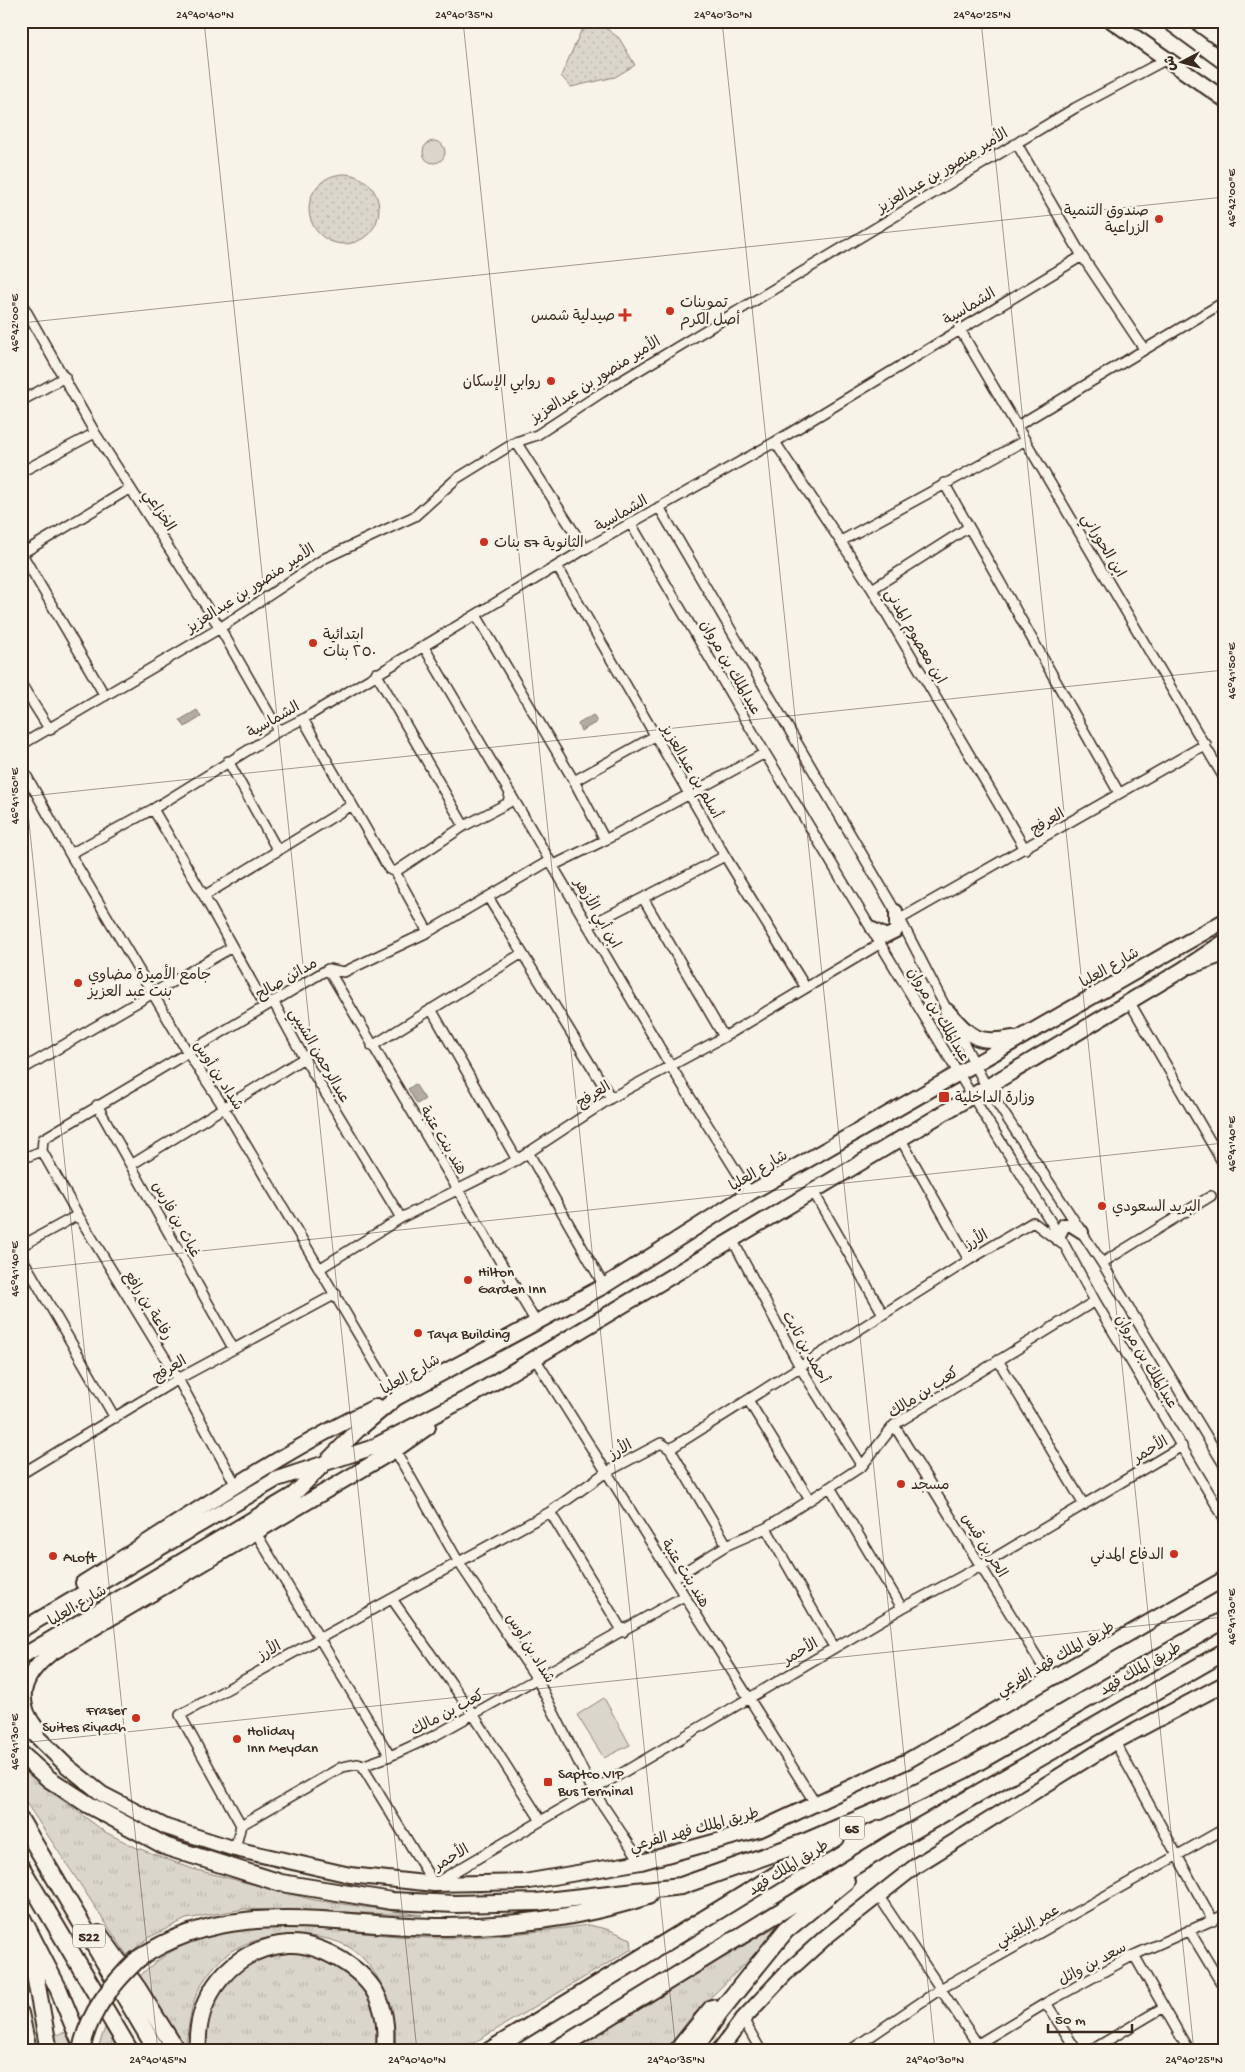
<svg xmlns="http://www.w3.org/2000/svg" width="1245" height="2072" viewBox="0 0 1245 2072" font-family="'Gochi Hand','Playpen Sans Arabic',sans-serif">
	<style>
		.grass { fill: url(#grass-tufts); stroke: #8b8074 }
		.park { fill: #dbd6cb; stroke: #8b8074 }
		.garden { fill: url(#garden-dots); stroke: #8b8074 }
		.water { fill: #b4aca0; stroke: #84786c }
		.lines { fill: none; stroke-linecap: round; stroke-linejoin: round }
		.street-casing { stroke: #3b2a1e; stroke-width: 12 }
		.secondary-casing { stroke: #3b2a1e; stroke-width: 16 }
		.primary-casing { stroke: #3b2a1e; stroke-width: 18 }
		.highway-casing { stroke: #3b2a1e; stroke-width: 20 }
		.street { stroke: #f7f3e8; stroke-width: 9 }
		.secondary { stroke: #f7f3e8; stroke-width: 12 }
		.primary { stroke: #f7f3e8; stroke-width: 14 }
		.highway { stroke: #f7f3e8; stroke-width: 16 }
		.highway-bridge-casing { stroke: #3b2a1e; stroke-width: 20; stroke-linecap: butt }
		.highway-bridge { stroke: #f7f3e8; stroke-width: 16 }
		.ticks { fill: none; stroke: #3b2a1e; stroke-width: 1; stroke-opacity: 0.45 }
		.poi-dot { fill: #c8321e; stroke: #f7f3e8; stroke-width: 2 }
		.labels { text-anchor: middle; stroke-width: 5; stroke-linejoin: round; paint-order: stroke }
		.shield { fill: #f7f3e8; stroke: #73665b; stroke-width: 1 }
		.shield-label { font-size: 14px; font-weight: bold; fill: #3b2a1e }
		.street-label { font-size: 15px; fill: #3b2a1e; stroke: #f7f3e8 }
		.poi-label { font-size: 15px; fill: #3b2a1e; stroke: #f7f3e8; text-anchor: start }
		.neatline { fill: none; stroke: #3b2a1e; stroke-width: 2 }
		.ticks-label { font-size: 12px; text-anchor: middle; fill: #3b2a1e }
	</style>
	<defs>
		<pattern id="grass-tufts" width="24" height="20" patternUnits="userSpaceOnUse" patternTransform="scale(1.25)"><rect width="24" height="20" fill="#dbd6cb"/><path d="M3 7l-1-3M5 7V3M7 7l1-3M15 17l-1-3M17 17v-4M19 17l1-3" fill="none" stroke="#bdb8ae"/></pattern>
		<pattern id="garden-dots" width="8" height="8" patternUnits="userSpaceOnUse" patternTransform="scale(1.25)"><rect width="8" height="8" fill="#dbd6cb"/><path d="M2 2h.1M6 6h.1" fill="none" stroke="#bdb8ae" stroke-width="1.8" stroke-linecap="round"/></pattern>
	</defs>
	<rect width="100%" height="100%" fill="#f7f3e8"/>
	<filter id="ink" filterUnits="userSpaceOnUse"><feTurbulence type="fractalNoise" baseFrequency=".02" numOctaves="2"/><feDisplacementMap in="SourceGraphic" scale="10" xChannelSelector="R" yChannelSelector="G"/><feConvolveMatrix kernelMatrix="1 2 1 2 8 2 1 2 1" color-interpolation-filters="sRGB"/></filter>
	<g filter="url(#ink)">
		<path class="grass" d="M21 1769 105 1832 135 1847 193 1869 314 1900 422 1915 244 1909 186 1919 150 1937 127 1955 21 1795Z
			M791 1918 692 2016 665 2051H560Z
			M589 1925 610 1930 631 1939 632 1949 460 2051H395C398 2016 382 1970 352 1949 323 1929 252 1931 225 1956 216 1963 207 1975 201 1985 190 2002 189 2029 185 2048L139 1977C214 1898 345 1938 441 1938 491 1938 540 1931 589 1925Z
			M276 1949 329 1956 368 1993 378 2018V2051H205L208 2009 229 1975Z
			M105 2028 118 2049 119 2051H97Z
			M67 2032 75 2051H57L55 2035Z"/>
		<path class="park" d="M423 152a11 11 0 1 1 22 0a11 11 0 1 1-22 0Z
			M604 1698 630 1745 604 1758 577 1715Z"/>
		<path class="garden" d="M600 24 619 38 635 65 615 77 571 87 561 76 581 31Z
			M309 209a35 35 0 1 1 70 0a35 35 0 1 1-70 0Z"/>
		<path class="water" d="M197 710 201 717 185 727 180 720Z
			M593 715 597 722 581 731 578 724Z
			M415 1084 425 1099 417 1104 408 1089Z"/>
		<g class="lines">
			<defs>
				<path id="street" d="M1017 144 1082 256 1144 349
					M21 302 95 433 220 628 279 731
					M959 328 1224 778
					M21 401 65 377
					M1017 426 1224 302
					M516 442 585 549
					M775 442 872 589 1025 849
					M21 472 95 433
					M944 483 969 527
					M659 507 900 919 986 1086 1102 1263 1224 1465
					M631 524 765 753 971 1094 1059 1235 1095 1301 1224 1518
					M841 541 1024 441
					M21 554 129 489
					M22 554 105 696
					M557 566 725 856 806 988
					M872 589 969 527 1119 793
					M476 615 574 781 605 840
					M424 647 670 1065 750 1193
					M376 673 464 826
					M21 684 50 730
					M303 719 389 869 395 872 428 932
					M21 745 220 628 325 558 415 516 456 479 516 442 537 435 601 393 1075 108 1165 60
					M228 761 278 851
					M21 766 70 854 188 1053 223 1106 396 1398
					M574 781 655 736
					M153 809 204 896 263 1002 273 1001 304 1058 401 1218
					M70 854 153 809 279 731 303 719 585 549 775 442 1082 256
					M554 865 605 840 765 753
					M395 872 464 826 508 803 510 793
					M204 896 352 805
					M488 897 611 1098
					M643 898 724 1037
					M900 919 1206 744
					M588 926 725 856
					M328 969 537 1324
					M1129 1001 1224 1165
					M431 1009 517 1160
					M372 1046 521 954
					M21 1070 232 947
					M97 1105 233 1348
					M900 1138 969 1260
					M528 1152 604 1286
					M21 1159 42 1151
					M131 1165 304 1058
					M813 1191 883 1314
					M732 1239 800 1367 862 1466
					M21 1246 78 1215
					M21 1256 115 1418
					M1102 1263 1211 1196
					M319 1269 401 1218 517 1160 611 1098 724 1037 881 943
					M534 1357 815 1803
					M998 1360 1084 1505
					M748 1400 810 1500
					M894 1425 1051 1680
					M670 1449 727 1545
					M395 1450 458 1561 537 1679 592 1789 641 1862
					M21 1474 178 1379 336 1294
					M237 1487 178 1379 78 1215 42 1151 43 1139 328 969 344 972 428 932 549 861
					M830 1487 902 1608
					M550 1512 623 1632
					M766 1528 834 1647
					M256 1533 390 1756
					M674 1578 727 1545 766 1528 830 1487 862 1466 894 1425 1095 1301
					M392 1599 473 1714 540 1819
					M1115 1742 1213 1921
					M362 1766 434 1884 902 1608 981 1566 1182 1446
					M241 1825 180 1715 550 1512 605 1473 661 1443 670 1449 969 1260 1033 1222 1062 1244
					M235 1849 241 1825 342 1767 358 1764 362 1766 390 1756 436 1735 684 1596
					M878 1895 982 2051
					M1189 1930 1224 1988
					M1134 1955 1189 2051
					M1046 2003 1077 2051
					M743 2019 761 2051
					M978 2044 1046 2003 1134 1955 1224 1915
					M849 2051 942 1988 1224 1829
					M1090 2051 1164 2007"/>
				<path id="secondary" d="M1179 29 1194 21
					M873 929 886 936 896 931V911
					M1191 967 1224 955
					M1059 1235 1064 1225H1071L1082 1232"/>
				<path id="primary" d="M1112 21 1224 99
					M1168 21 1224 62
					M947 1011C970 1036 976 1045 1012 1038
					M83 1583C179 1523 275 1455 377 1406
					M21 1630 277 1479 371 1448 475 1394 1182 970 1224 942
					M21 1657 293 1495 358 1430 396 1398 604 1286 750 1193 1224 921
					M21 1721 67 1766 102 1794 166 1827 235 1849 350 1875 434 1884 524 1882 641 1862 761 1829 907 1761 1224 1579
					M37 1729C13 1699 24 1675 50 1654L395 1450 428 1427
					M21 2013 29 2051
					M719 2051 743 2019 785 1974 827 1936 917 1865 1111 1744 1224 1684"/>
				<path id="highway" d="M21 1754 49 1779 89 1805 167 1847 281 1883 392 1901 455 1904 537 1902 681 1886 805 1842 889 1806
					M880 1811 964 1770 1224 1620
					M21 1821 157 2051
					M21 1867 130 2051
					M21 1916 58 1988 84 2051
					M99 1934 138 1989 177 2051
					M21 1935 35 1975 49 2051
					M138 1959C232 1894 341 1928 447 1927 515 1926 583 1917 648 1896
					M198 2051C194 1996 232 1948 288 1944 320 1942 366 1970 378 1998 386 2015 386 2033 385 2051
					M489 2051 836 1838
					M554 2051 895 1841 1224 1652
					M677 2051 712 2008
					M693 2051 719 2013 786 1930 846 1881"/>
			</defs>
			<use href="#street" class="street-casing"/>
			<use href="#secondary" class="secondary-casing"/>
			<use href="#primary" class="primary-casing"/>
			<use href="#highway" class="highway-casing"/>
			<use href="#street" class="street"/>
			<use href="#secondary" class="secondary"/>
			<use href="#primary" class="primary"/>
			<use href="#highway" class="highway"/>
			<defs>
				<path id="highway-bridge" d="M81 2051C88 2013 112 1984 138 1959"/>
			</defs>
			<use href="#highway-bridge" class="highway-bridge-casing"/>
			<use href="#highway-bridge" class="highway-bridge"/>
		</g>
	</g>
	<path class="ticks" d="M204 21 417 2051M463 21 676 2051M722 21 935 2051M981 21 1194 2051M21 323 1224 197M21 746 158 2051M21 797 1224 670M21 1270 1224 1143M21 1743 1224 1617"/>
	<g class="poi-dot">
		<circle cx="1159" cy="219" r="5"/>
		<circle cx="670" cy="311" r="5"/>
		<path d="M622.5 307.5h5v5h5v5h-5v5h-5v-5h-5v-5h5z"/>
		<circle cx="551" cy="381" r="5"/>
		<circle cx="484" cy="542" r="5"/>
		<circle cx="313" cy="643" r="5"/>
		<circle cx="78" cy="983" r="5"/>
		<rect x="938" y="1091" width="12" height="12" rx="2.5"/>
		<circle cx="1102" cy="1206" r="5"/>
		<circle cx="468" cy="1280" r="5"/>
		<circle cx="418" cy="1333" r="5"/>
		<circle cx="901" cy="1484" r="5"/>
		<circle cx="1174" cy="1554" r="5"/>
		<circle cx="53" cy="1556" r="5"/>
		<circle cx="136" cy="1718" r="5"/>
		<circle cx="237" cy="1739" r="5"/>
		<rect x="543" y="1777" width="10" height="10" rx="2.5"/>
	</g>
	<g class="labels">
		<g class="shield">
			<rect x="839.5" y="1816.5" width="25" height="23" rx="4"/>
			<rect x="73" y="1924.5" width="32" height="23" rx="4"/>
		</g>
		<g class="shield-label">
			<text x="852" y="1833">65</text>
			<text x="89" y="1941">522</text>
		</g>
		<g class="street-label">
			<text transform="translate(942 170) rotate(-31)" y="5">الأمير منصور بن عبدالعزيز</text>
			<text transform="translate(969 306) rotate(-31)" y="5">الشماسية</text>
			<text transform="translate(595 379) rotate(-32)" y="5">الأمير منصور بن عبدالعزيز</text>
			<text transform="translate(160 510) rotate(57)" y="5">الخزاعي</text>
			<text transform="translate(621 513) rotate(-30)" y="5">الشماسية</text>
			<text transform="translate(1104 545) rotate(59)" y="5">ابن الحوراني</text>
			<text transform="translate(250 588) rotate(-33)" y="5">الأمير منصور بن عبدالعزيز</text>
			<text transform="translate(916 636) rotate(60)" y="5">ابن معصوم المدني</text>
			<text transform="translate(731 667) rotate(60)" y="5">عبدالملك بن مروان</text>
			<text transform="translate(273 719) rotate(-30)" y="5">الشماسية</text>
			<text transform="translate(692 771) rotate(60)" y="5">أسلم بن عبدالعزيز</text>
			<text transform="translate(1047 821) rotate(-31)" y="5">العرفج</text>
			<text transform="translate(598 913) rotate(60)" y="5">ابن أبي الأزهر</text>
			<text transform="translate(1109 967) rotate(-30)" y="5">شارع العليا</text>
			<text transform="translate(286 978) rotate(-30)" y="5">مدائن صالح</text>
			<text transform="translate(939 1014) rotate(59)" y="5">عبدالملك بن مروان</text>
			<text transform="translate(320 1055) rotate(60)" y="5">عبدالرحمن الشيبي</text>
			<text transform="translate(219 1075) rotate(57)" y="5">شداد بن أوس</text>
			<text transform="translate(593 1094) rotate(-32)" y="5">العرفج</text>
			<text transform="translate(444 1140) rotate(59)" y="5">هند بنت عتبة</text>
			<text transform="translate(758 1170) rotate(-31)" y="5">شارع العليا</text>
			<text transform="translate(177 1219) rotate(61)" y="5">غياث بن فارس</text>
			<text transform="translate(976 1239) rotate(-30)" y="5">الأرز</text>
			<text transform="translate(149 1305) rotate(58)" y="5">رفاعة بن رافع</text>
			<text transform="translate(806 1347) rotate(61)" y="5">أحمد بن ثابت</text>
			<text transform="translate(1147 1361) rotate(59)" y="5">عبدالملك بن مروان</text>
			<text transform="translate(169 1368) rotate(-31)" y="5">العرفج</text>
			<text transform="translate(410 1374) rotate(-30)" y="5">شارع العليا</text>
			<text transform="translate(923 1392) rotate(-33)" y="5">كعب بن مالك</text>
			<text transform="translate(620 1449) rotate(-29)" y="5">الأرز</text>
			<text transform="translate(1150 1449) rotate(-31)" y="5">الأحمر</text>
			<text transform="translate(985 1545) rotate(58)" y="5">الحر بن قيس</text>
			<text transform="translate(686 1573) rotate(58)" y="5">هند بنت عتبة</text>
			<text transform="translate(77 1605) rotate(-31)" y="5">شارع العليا</text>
			<text transform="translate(531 1648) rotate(58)" y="5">شداد بن أوس</text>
			<text transform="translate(269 1650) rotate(-29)" y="5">الأرز</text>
			<text transform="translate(800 1651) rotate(-30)" y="5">الأحمر</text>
			<text transform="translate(1055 1658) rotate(-30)" y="5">طريق الملك فهد الفرعي</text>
			<text transform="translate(1140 1668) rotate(-30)" y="5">طريق الملك فهد</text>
			<text transform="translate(447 1712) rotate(-28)" y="5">كعب بن مالك</text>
			<text transform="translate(694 1829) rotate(-15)" y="5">طريق الملك فهد الفرعي</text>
			<text transform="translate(451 1857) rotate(-31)" y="5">الأحمر</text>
			<text transform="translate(788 1867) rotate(-32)" y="5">طريق الملك فهد</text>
			<text transform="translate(1027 1925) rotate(-29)" y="5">عمر البلقيني</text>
			<text transform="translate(1092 1963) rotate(-28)" y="5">سعد بن وائل</text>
		</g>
		<g class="poi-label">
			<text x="1149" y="215" text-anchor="end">صندوق التنمية<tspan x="1149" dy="17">الزراعية</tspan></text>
			<text x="680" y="307">تموينات<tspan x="680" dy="17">أصل الكرم</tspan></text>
			<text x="615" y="320" text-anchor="end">صيدلية شمس</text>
			<text x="541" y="386" text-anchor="end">روابي الإسكان</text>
			<text x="494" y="547">الثانوية 57 بنات</text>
			<text x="323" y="639">ابتدائية<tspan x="323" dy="17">٢٥٠ بنات</tspan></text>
			<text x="88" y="979">جامع الأميرة مضاوي<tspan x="88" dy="17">بنت عبد العزيز</tspan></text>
			<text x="955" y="1102">وزارة الداخلية</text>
			<text x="1112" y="1211">البريد السعودي</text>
			<text x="478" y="1276">Hilton<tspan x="478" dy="17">Garden Inn</tspan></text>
			<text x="428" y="1338">Taya Building</text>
			<text x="911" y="1489">مسجد</text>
			<text x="1164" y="1559" text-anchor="end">الدفاع المدني</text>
			<text x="63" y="1561">ALoft</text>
			<text x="126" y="1714" text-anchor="end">Fraser<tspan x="126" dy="17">Suites Riyadh</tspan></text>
			<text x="247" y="1735">Holiday<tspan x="247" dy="17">Inn Meydan</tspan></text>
			<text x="558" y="1778">Saptco VIP<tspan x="558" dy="17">Bus Terminal</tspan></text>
		</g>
	</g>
	<rect width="1245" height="2072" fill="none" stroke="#f7f3e8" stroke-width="55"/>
	<g transform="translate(1182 62) rotate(264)" stroke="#f7f3e8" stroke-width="4" paint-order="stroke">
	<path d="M0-4L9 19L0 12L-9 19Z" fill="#3b2a1e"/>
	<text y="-8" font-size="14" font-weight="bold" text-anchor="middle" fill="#3b2a1e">ش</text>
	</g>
	<path d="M1048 2024v8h84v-8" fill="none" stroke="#3b2a1e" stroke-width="2.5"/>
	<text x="1055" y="2024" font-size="15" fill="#3b2a1e" stroke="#f7f3e8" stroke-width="4" paint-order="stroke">50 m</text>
	<rect x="28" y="28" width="1190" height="2016" class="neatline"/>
	<g class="ticks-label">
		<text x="205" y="18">24°40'40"N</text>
		<text x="464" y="18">24°40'35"N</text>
		<text x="723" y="18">24°40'30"N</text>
		<text x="982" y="18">24°40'25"N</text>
		<text transform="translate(1231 198) rotate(-90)" y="4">46°42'00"E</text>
		<text transform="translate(14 323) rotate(-90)" y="4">46°42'00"E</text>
		<text transform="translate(1231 671) rotate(-90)" y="4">46°41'50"E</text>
		<text transform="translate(14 796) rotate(-90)" y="4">46°41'50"E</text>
		<text transform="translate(1231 1144) rotate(-90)" y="4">46°41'40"E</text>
		<text transform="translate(14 1269) rotate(-90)" y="4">46°41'40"E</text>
		<text transform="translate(1231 1617) rotate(-90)" y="4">46°41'30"E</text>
		<text transform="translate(14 1742) rotate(-90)" y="4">46°41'30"E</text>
		<text x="158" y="2063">24°40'45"N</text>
		<text x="417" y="2063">24°40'40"N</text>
		<text x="676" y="2063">24°40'35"N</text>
		<text x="935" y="2063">24°40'30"N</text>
		<text x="1194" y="2063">24°40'25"N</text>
	</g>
</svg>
